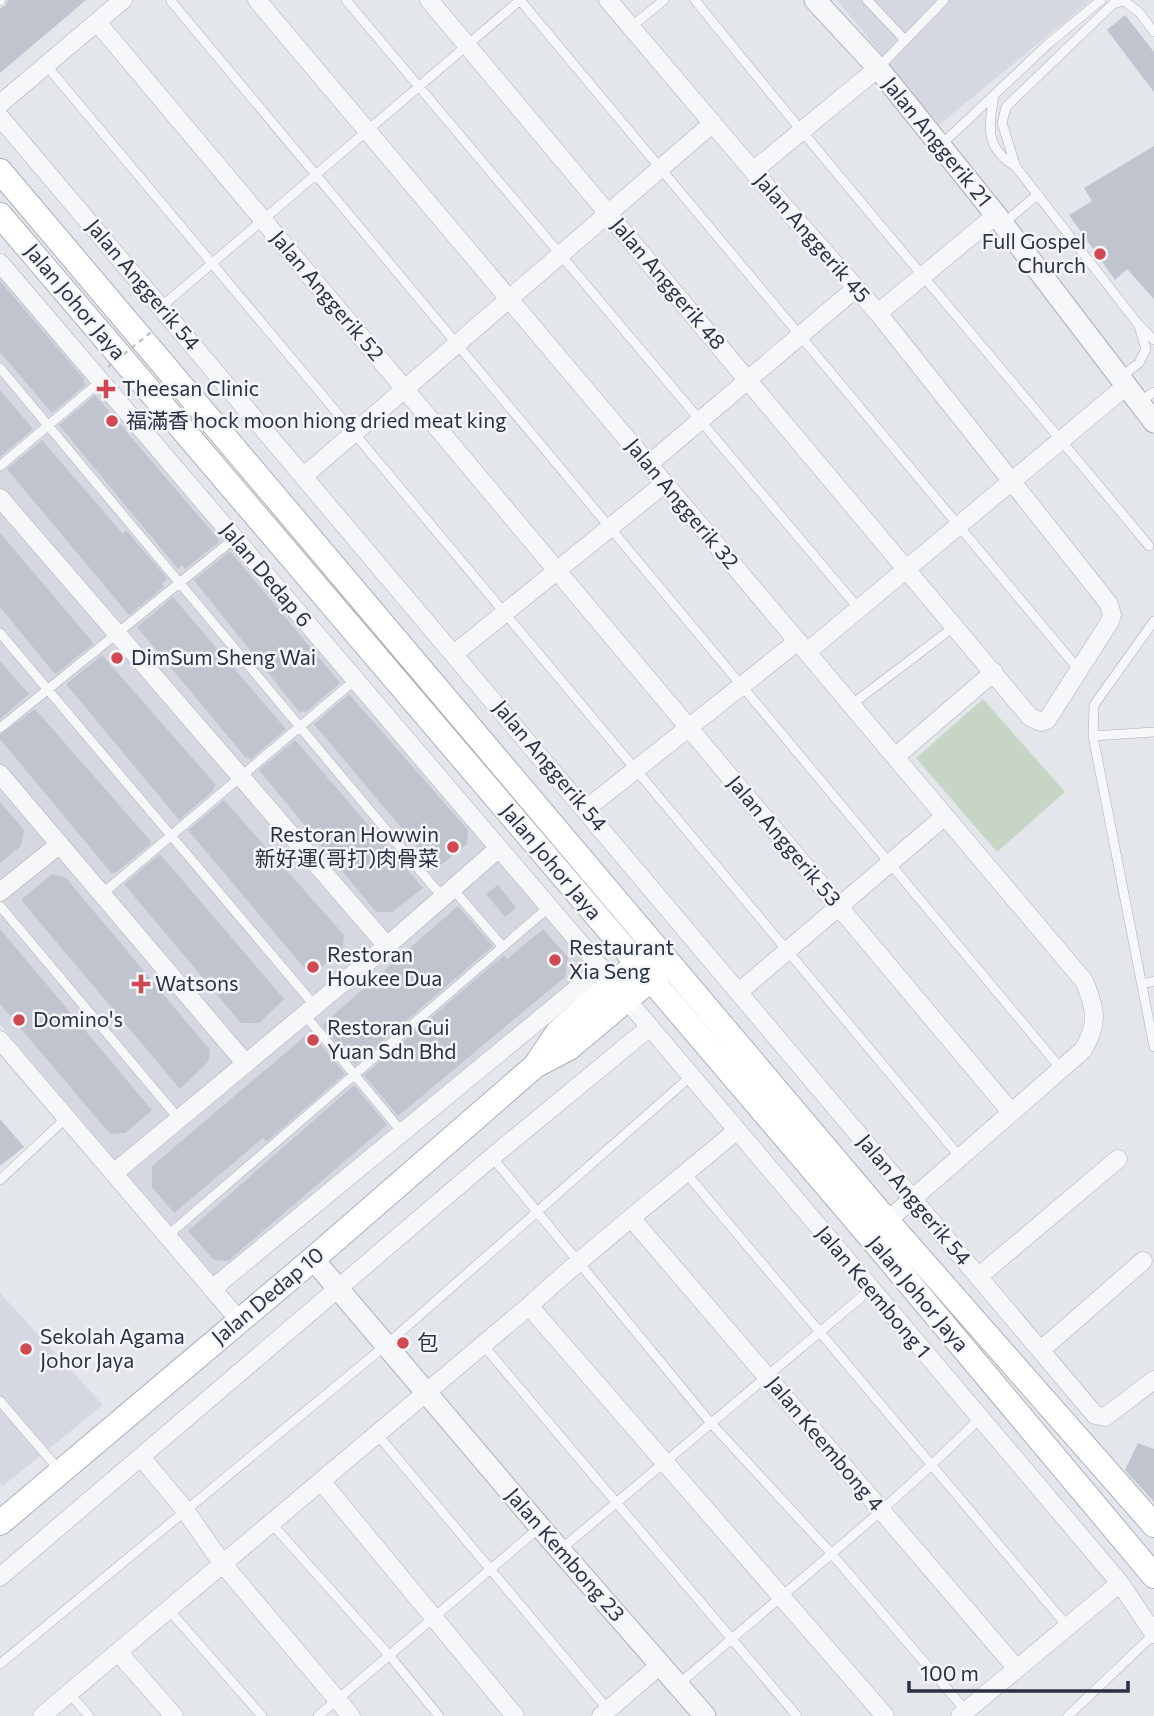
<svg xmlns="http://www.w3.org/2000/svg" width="1154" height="1716" viewBox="0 0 1154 1716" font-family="Commissioner,'Noto Sans SC',sans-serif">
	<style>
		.built { fill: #d5d8e0 }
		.green { fill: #c7d5c4 }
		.building { fill: #c0c4ce }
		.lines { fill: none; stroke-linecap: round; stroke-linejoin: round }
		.service-casing { stroke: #acb0b9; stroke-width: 10 }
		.minor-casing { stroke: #acb0b9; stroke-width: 19 }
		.tertiary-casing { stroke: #acb0b9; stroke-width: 23 }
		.secondary-casing { stroke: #acb0b9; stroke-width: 26 }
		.service { stroke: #f6f7f9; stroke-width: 9 }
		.minor { stroke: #f6f7f9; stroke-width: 18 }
		.tertiary { stroke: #f6f7f9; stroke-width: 21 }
		.secondary { stroke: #fff; stroke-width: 24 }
		.path-bridge { stroke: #c1c4ca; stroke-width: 2.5; stroke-dasharray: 5 5; stroke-linecap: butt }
		.poi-dot { fill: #d04852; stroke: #f3f5f8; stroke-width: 2.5 }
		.labels { text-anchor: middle; stroke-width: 5; stroke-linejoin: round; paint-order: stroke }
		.street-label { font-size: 21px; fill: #2a3244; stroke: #f3f5f8 }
		.poi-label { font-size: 21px; fill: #2a3244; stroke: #f3f5f8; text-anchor: start }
	</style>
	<rect width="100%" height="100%" fill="#e3e6eb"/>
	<path class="built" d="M837 0H1091L939 125Z
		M0 267 593 968 217 1280 0 1024Z
		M0 1293 103 1405 3 1486 0 1483Z"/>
	<path class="green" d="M983 699 1065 792 997 852 916 758Z"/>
	<path class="building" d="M8 0H86L0 73V8L5 6Z
		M1125 15 1154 52V92L1107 30Z
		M1154 146V299L1127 269 1115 280 1069 215 1092 201 1084 188Z
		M0 281 85 380 83 381 86 385 52 413 0 352Z
		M0 390 33 429 0 457Z
		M95 395 220 541 185 569 182 565 178 569 59 425Z
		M42 440 123 534 126 530 167 578 162 584 164 587 129 615 7 469Z
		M0 533 91 640 93 644 57 673H54L0 607Z
		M230 551 340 683 305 713 303 711 300 713 194 580Z
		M173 597 285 728V730L250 760 248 756 246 758 137 627Z
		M102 655 216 785 213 788 214 790 179 820 66 684Z
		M0 661 29 694 0 719Z
		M349 694 468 830 467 844 436 869 314 724Z
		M35 709 149 839 151 844 115 873 114 872 112 874 0 739V735Z
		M295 740 423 888 392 912H376L259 770Z
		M224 800 344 935 342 951 310 975 188 830Z
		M0 802 24 830 21 846 0 863Z
		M160 854 284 999 259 1023H241L124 884Z
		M52 874 66 878 210 1050 208 1062 180 1089 21 900Z
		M498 885 516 908 505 917 486 894Z
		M458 906 493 946 355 1065 322 1025Z
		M0 929 152 1110 125 1133 110 1134 0 1004Z
		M543 929 568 957 565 977 398 1116 364 1075 504 955 507 959Z
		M310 1032 345 1074 266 1142 263 1138 174 1213 152 1187V1166Z
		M354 1085 387 1125 228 1261 214 1260 188 1231Z
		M0 1119 24 1147 0 1166Z
		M1138 1443 1154 1449V1502L1125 1470Z"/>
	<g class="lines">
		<defs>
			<path id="service" d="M346 0 859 609
				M520 0 1079 670
				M695 0C843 185 999 364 1149 546
				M867 0 905 40
				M0 1 1 0
				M171 1 1062 1070
				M631 27 664 0
				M1154 32 1139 12 1124 1 1113 4 1006 107 1002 123 1016 167 1138 324 1154 340
				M46 65 960 1157
				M879 67 944 0
				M994 95C989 128 984 147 1016 167
				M941 145 1048 44 1101 0
				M1003 224 1038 194
				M161 307 520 0
				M0 368 443 898
				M1121 377 1139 363 1146 349 1139 326
				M1138 403 1154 392
				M0 466 101 381
				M1154 621 1094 705 1093 736 1154 1047
				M0 633 315 1006
				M851 705 955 626
				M0 728 235 538
				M1093 736 1154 732
				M453 889 503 947
				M102 894 355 680
				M0 906 179 1119
				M1142 984 1154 981
				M305 1015 403 1133
				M492 1157 710 1422 831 1553 966 1711
				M686 1173 1068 1627
				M0 1180 66 1118
				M167 1236 549 907
				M483 1345 797 1716
				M0 1401 60 1471
				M377 1434 610 1712
				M271 1523 389 1655 439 1716
				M560 1550 871 1289
				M169 1610 262 1716
				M0 1664 386 1345 691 1076
				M679 1684C780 1596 885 1513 980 1418
				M69 1693 89 1716
				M318 1716 540 1527
				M1068 1716 1154 1634"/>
			<path id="minor" d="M257 0 1084 981C1096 1009 1099 1023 1083 1050L887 1221
				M429 0 1030 717 1041 722 1047 720 1109 623 1112 615 1109 604 878 313 753 171 608 0
				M97 22 1011 1112
				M0 104 123 0
				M0 117 1095 1415 1105 1417 1154 1380
				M753 171 878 68
				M0 263 614 983
				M878 313 996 215
				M649 464 856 288
				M304 476 713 123
				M0 498 387 946
				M807 652 1126 386
				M454 654 665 483
				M895 757 994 672
				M0 774 246 1064
				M586 809 798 641
				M0 892 60 844
				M740 991 945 816
				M627 1000 1120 1583 1154 1634
				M0 1040 239 1320
				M114 1173 387 946 499 848
				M632 1219 1017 1669
				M978 1277 1118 1159
				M212 1289 602 968
				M529 1306 885 1716
				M1041 1350 1143 1261
				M141 1457 185 1510 222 1563 351 1716
				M321 1481 515 1716
				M0 1577 492 1157 650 1027
				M118 1652 174 1716
				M42 1716 529 1306C596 1244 668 1189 737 1130
				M601 1716 660 1665
				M960 1716 1120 1583"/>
			<path id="tertiary" d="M815 0 878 68 996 215 1154 422
				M313 1259 540 1527 705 1716"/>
			<path id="secondary" d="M0 171 887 1221 1154 1525
				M0 215 878 1246 1154 1576
				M537 1063 558 1032 648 954
				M0 1523 313 1259 535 1066 569 1048 662 970"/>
		</defs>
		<use href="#service" class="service-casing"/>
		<use href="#minor" class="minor-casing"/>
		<use href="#tertiary" class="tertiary-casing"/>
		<use href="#secondary" class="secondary-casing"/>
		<use href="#service" class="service"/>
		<use href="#minor" class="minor"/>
		<use href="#tertiary" class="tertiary"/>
		<use href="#secondary" class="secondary"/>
		<path class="path-bridge" d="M108 367 155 329"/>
	</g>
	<g class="poi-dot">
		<circle cx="1100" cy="254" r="7"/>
		<path d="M102.5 378.5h7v7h7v7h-7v7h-7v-7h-7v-7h7z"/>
		<circle cx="112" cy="421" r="7"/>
		<circle cx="117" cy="658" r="7"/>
		<circle cx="453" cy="847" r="7"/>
		<circle cx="555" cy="960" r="7"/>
		<circle cx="313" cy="967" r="7"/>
		<path d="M137.5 973.5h7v7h7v7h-7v7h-7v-7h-7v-7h7z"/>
		<circle cx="19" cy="1020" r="7"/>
		<circle cx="313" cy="1040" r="7"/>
		<circle cx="403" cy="1343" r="7"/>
		<circle cx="26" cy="1349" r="7"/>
	</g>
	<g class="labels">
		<g class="street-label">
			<text transform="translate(937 142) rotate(51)" y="7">Jalan Anggerik 21</text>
			<text transform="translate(812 238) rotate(49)" y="7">Jalan Anggerik 45</text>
			<text transform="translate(668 284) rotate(50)" y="7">Jalan Anggerik 48</text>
			<text transform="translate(143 285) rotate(50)" y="7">Jalan Anggerik 54</text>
			<text transform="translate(327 296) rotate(50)" y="7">Jalan Anggerik 52</text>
			<text transform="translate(75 302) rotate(50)" y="7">Jalan Johor Jaya</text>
			<text transform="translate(682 504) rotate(50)" y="7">Jalan Anggerik 32</text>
			<text transform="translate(266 575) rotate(50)" y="7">Jalan Dedap 6</text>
			<text transform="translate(550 766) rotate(50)" y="7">Jalan Anggerik 54</text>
			<text transform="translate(784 841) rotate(50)" y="7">Jalan Anggerik 53</text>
			<text transform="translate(551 862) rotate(50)" y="7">Jalan Johor Jaya</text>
			<text transform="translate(914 1200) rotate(50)" y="7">Jalan Anggerik 54</text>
			<text transform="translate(873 1292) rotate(50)" y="7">Jalan Keembong 1</text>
			<text transform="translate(918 1294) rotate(50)" y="7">Jalan Johor Jaya</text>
			<text transform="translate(268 1296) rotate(-40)" y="7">Jalan Dedap 10</text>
			<text transform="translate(825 1444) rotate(50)" y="7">Jalan Keembong 4</text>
			<text transform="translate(565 1555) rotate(49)" y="7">Jalan Kembong 23</text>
		</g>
		<g class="poi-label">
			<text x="1086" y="249" text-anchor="end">Full Gospel<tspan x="1086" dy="24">Church</tspan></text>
			<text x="122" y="396">Theesan Clinic</text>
			<text x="126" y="428">福滿香 hock moon hiong dried meat king</text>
			<text x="131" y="665">DimSum Sheng Wai</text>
			<text x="439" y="842" text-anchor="end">Restoran Howwin<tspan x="439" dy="24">新好運(哥打)肉骨菜</tspan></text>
			<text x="569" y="955">Restaurant<tspan x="569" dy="24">Xia Seng</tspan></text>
			<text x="327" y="962">Restoran<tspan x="327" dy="24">Houkee Dua</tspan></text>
			<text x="155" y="991">Watsons</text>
			<text x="33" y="1027">Domino's</text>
			<text x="327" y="1035">Restoran Gui<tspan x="327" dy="24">Yuan Sdn Bhd</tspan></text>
			<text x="40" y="1344">Sekolah Agama<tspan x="40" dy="24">Johor Jaya</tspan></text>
			<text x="417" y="1350">包</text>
		</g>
	</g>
	<path d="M909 1681v10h219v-10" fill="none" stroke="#2a3244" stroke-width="3.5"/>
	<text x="920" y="1681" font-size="21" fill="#2a3244" stroke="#f3f5f8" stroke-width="5" paint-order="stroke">100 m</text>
</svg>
